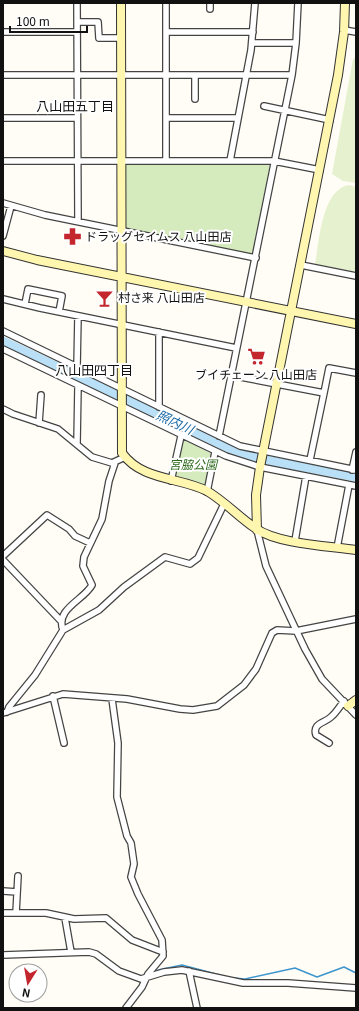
<svg xmlns="http://www.w3.org/2000/svg" width="359" height="1011" viewBox="0 0 359 1011" font-family="Georgia,'Noto Sans JP',serif">
	<style>
		.green { fill: #d5ebbd }
		.pitch { fill: #e6f2cf }
		.lines { fill: none; stroke-linecap: round; stroke-linejoin: round }
		.stream { stroke: #3f96cf; stroke-width: 1.5 }
		.river { stroke: #b9e0f7; stroke-width: 9 }
		.street-casing { stroke: #444; stroke-width: 8 }
		.secondary-casing { stroke: #333; stroke-width: 10 }
		.street { stroke: #fff; stroke-width: 5.5 }
		.secondary { stroke: #fff6b0; stroke-width: 8 }
		.labels { text-anchor: middle; stroke-width: 4; stroke-linejoin: round; paint-order: stroke }
		.poi-label { font-size: 12px; fill: #111; stroke: #fff; text-anchor: start }
		.park-label { font-size: 12px; font-style: italic; fill: #2f6b1f; stroke: #fff }
		.neighbourhood-label { font-size: 13px; fill: #111; stroke: #fff }
		.water-label { font-size: 13px; font-style: italic; fill: #1768a6; stroke: #fff }
	</style>
	<rect width="100%" height="100%" fill="#fffdf5"/>
	<path class="green" d="M124 163 270 165 252 254 125 229Z
		M183 439 212 454 205 486 175 479 181 441Z"/>
	<path class="pitch" d="M356 57V183L343 181 332 174 353 59Z
		M349 185 356 187V272L315 264C319 242 322 189 349 185Z"/>
	<g class="lines">
		<path class="stream" d="M158 970 182 965 231 978
			M234 978 245 979 295 968 317 977 344 967 356 973"/>
		<path class="river" d="M3 341 237 452 271 461 356 477"/>
		<defs>
			<path id="street" d="M77 3 78 221
				M210 9V3
				M77 22H98L99 38H121
				M344 30 356 32
				M3 32H77
				M166 32H253
				M252 43H296
				M3 75H292
				M195 75V99
				M264 106 330 120
				M3 118H77
				M166 118H238
				M3 161H274L320 170
				M166 161V3
				M230 161 251 50 255 3
				M3 203 45 215 256 258
				M3 236 11 206
				M301 265 356 276
				M3 299 40 308 236 348
				M25 304 28 289 62 296 59 312
				M3 331 240 446 356 470
				M159 332V407
				M3 349 226 456 260 467 356 486
				M77 367 78 316
				M230 375 324 393 329 368 356 373
				M3 409 13 414 58 429 92 457 112 463 125 457
				M39 423 41 395
				M219 436 292 75 296 43 298 3
				M77 443 78 386
				M310 460 324 393
				M352 470 356 452
				M171 481 181 436
				M207 492 215 452
				M257 530 266 566 305 649 322 679 356 715
				M295 541 306 476
				M337 548 349 485
				M3 556 47 515 69 529 75 536 90 543
				M3 560 61 621
				M63 630C55 609 84 600 92 585L83 566 84 557 102 519 109 481 115 463
				M53 696 64 743
				M112 699 118 743 117 797 127 836 131 843 134 864 131 877 138 894 162 940 163 956 148 974 142 987 126 1008
				M7 712 9 707 35 675 63 630 99 610 124 587 165 557 190 564 198 558 224 504
				M3 713 63 694 127 699 180 709 193 710 217 706 244 685 256 669 272 633 277 630 296 631 356 619
				M329 743 316 735C312 723 325 723 331 717 336 713 340 706 344 701
				M3 891 17 892
				M3 913H46L74 919 106 918 132 940 163 952
				M16 913 18 876
				M65 918 71 952
				M3 955 89 952 96 954 119 971 141 979 164 972 182 970 243 983H288L356 988
				M189 971 197 1008"/>
			<path id="secondary" d="M121 3 122 453C142 481 180 477 207 491 224 501 239 517 255 528 277 544 329 546 356 550
				M3 251 37 260 356 324
				M257 530 256 495 260 467 338 75 344 32 345 3
				M348 706 356 700"/>
		</defs>
		<use href="#street" class="street-casing"/>
		<use href="#secondary" class="secondary-casing"/>
		<use href="#street" class="street"/>
		<use href="#secondary" class="secondary"/>
	</g>
	<defs>
		<symbol id="pharmacy-bare" viewBox="-9 -9 18 18"><path d="M-2-6h4v4h4v4h-4v4h-4v-4h-4v-4h4Z" fill="#c4262e" stroke="#fff" stroke-width="2.5" paint-order="stroke"/></symbol>
		<symbol id="bar-bare" viewBox="-9 -9 18 18"><path d="M-6-5H6L.8 .8V4.5H3.5V6h-7V4.5H-.8V.8Z" fill="#c4262e" stroke="#fff" stroke-width="2.5" paint-order="stroke"/></symbol>
		<symbol id="supermarket-bare" viewBox="-9 -9 18 18"><path d="M-6-5.5h2.5l.6 2H6L4.5 2H-2.5L-4.4-4H-6ZM-1.5 3.2a1.3 1.3 0 1 0 .1 0ZM3 3.2a1.3 1.3 0 1 0 .1 0Z" fill="#c4262e" stroke="#fff" stroke-width="2.5" paint-order="stroke"/></symbol>
	</defs>
	<g fill-rule="evenodd">
		<use href="#pharmacy-bare" x="60" y="224" width="25" height="25"/>
		<use href="#bar-bare" x="92" y="286" width="25" height="25"/>
		<use href="#supermarket-bare" x="244" y="344" width="25" height="25"/>
	</g>
	<g class="labels">
		<g class="poi-label">
			<text x="85" y="241">ドラッグセイムス 八山田店</text>
			<text x="118" y="302">村さ来 八山田店</text>
			<text x="256" y="379" text-anchor="middle">ブイチェーン 八山田店</text>
		</g>
		<g class="park-label">
			<text x="193" y="469">宮脇公園</text>
		</g>
		<g class="neighbourhood-label">
			<text x="75" y="111">八山田五丁目</text>
			<text x="94" y="375">八山田四丁目</text>
		</g>
		<g class="water-label">
			<text transform="translate(175 422) rotate(25)" y="5">照内川</text>
		</g>
	</g>
	<rect width="359" height="1011" fill="none" stroke="#111111" stroke-width="8"/>
	<g transform="translate(28 983) rotate(191)"><circle r="19" fill="#ffffff" stroke="#a0a0a0"/>
	<path d="M0-3L7 15L0 10L-7 15Z" fill="#c4262e"/>
	<text y="-6" font-size="11" font-weight="bold" text-anchor="middle" fill="#111111">N</text>
	</g>
	<path d="M10 26v6h77v-6" fill="none" stroke="#111111" stroke-width="2"/>
	<text x="16" y="26" font-size="12" fill="#111111" stroke="#ffffff" stroke-width="3" paint-order="stroke">100 m</text>
</svg>
